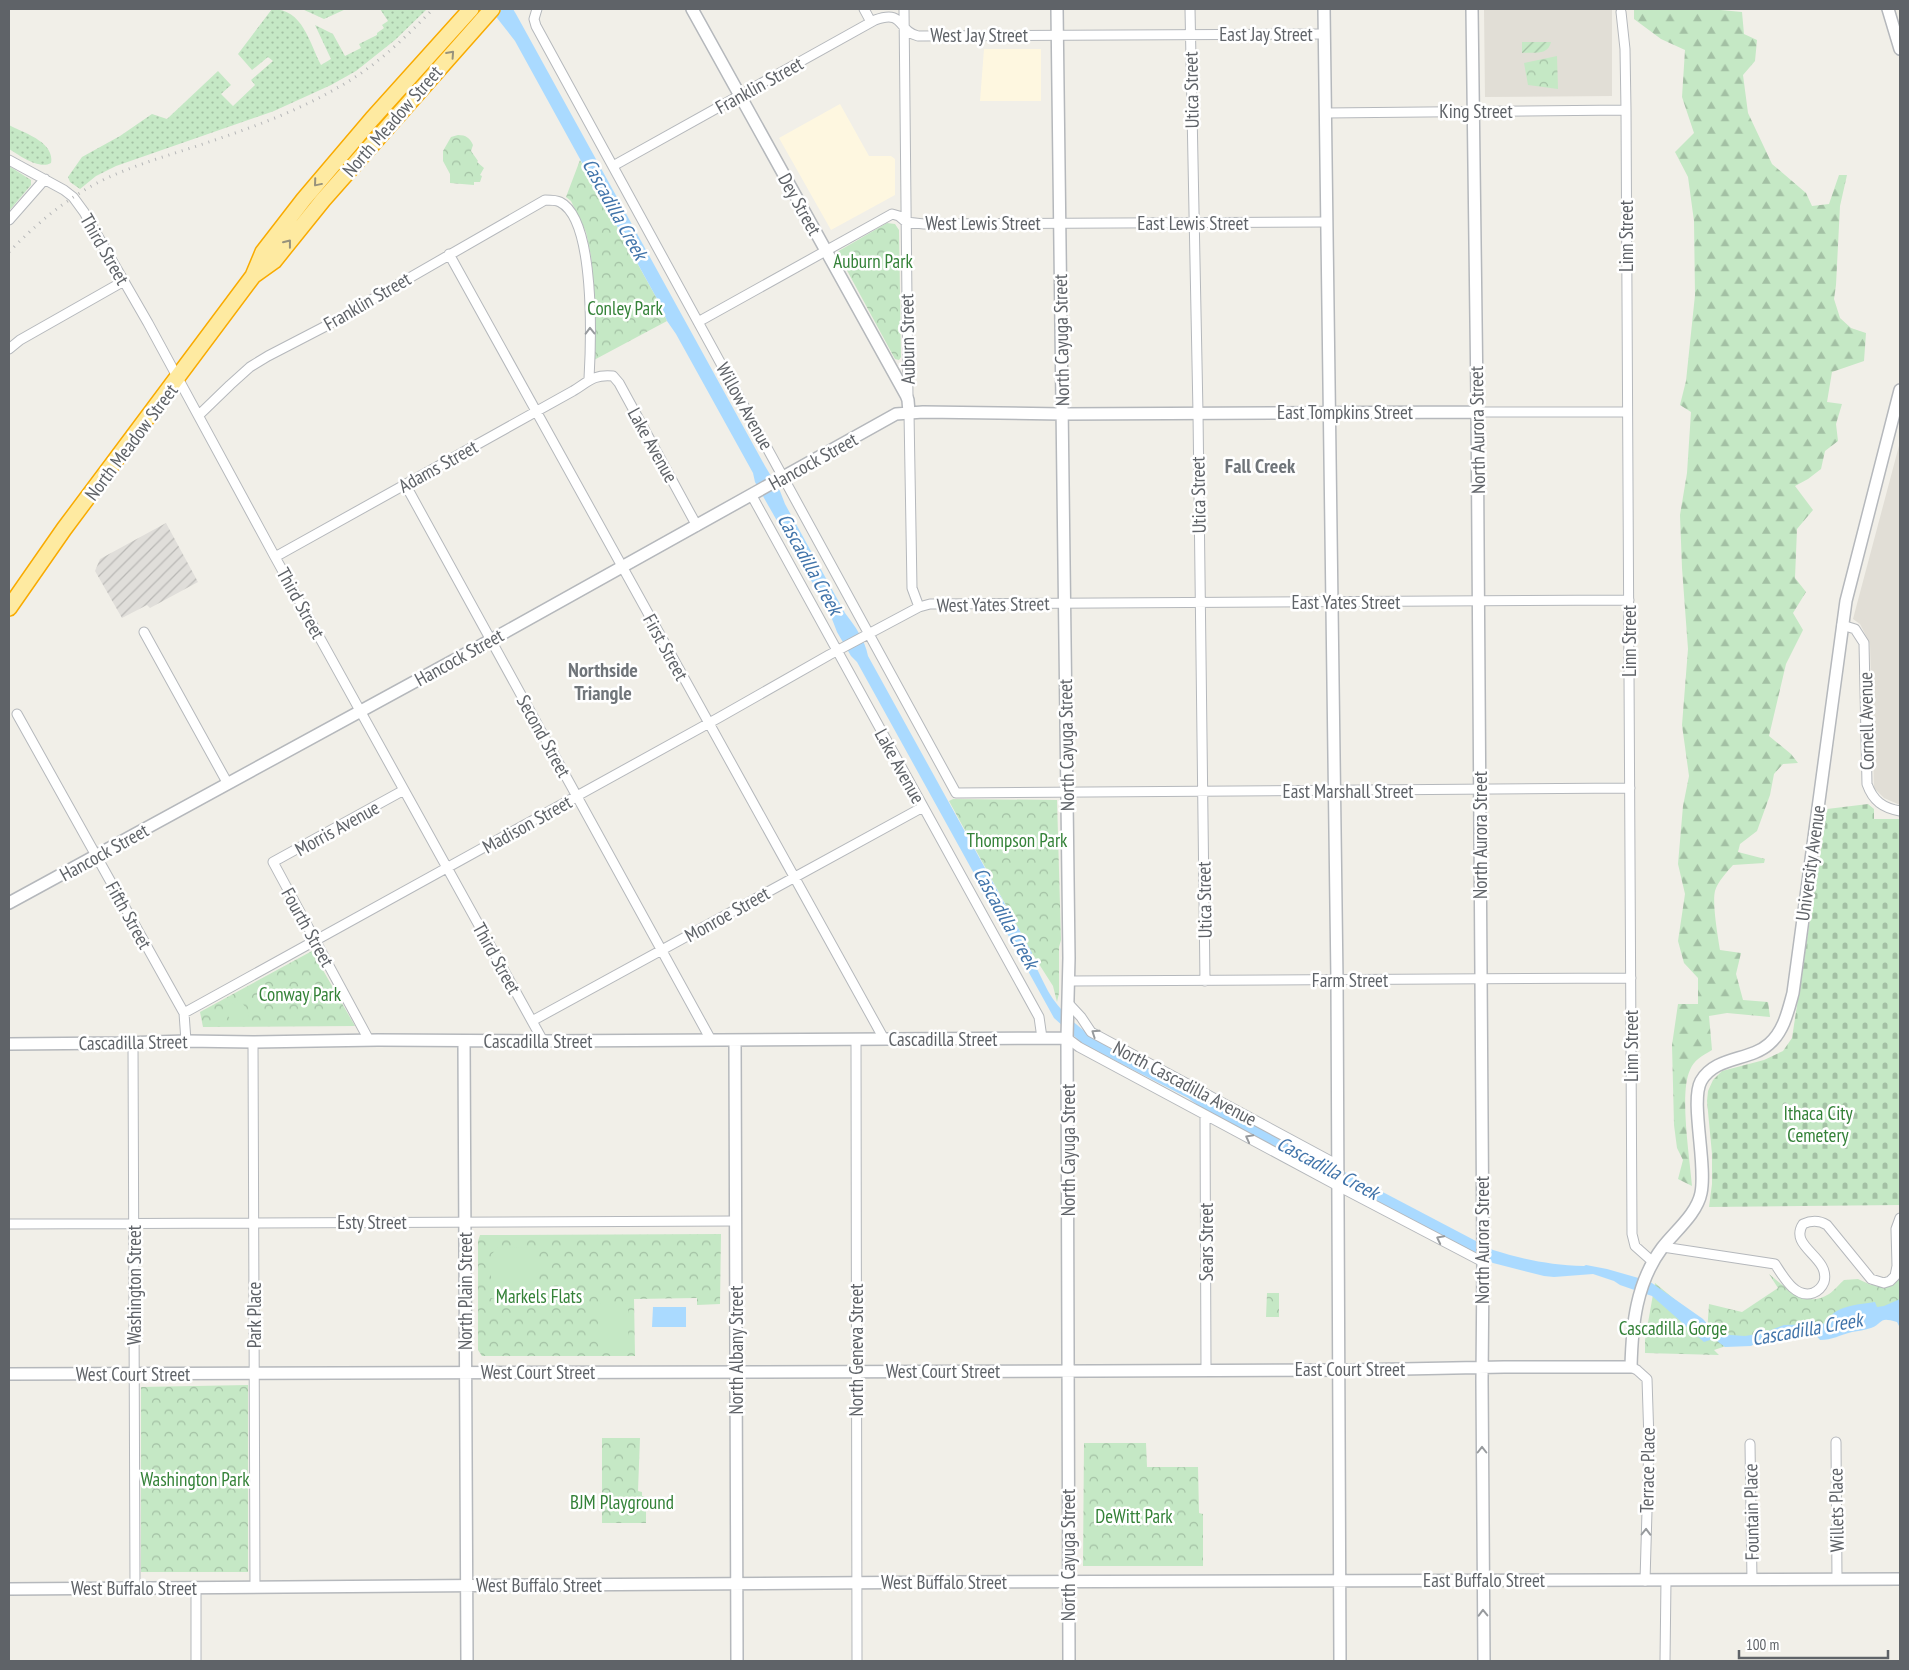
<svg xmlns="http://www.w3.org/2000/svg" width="1909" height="1670" viewBox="0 0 1909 1670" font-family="'PT Sans Narrow',sans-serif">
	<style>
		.commercial { fill: #fef7e0 }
		.industrial { fill: url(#industrial-furrows) }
		.education { fill: #e1ded6 }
		.grass { fill: url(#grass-dots) }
		.forest { fill: url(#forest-firs) }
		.cemetery { fill: url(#cemetery-stones) }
		.park { fill: url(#park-crowns) }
		.garden { fill: url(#garden-furrows) }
		.pitch { fill: #c5e8c5 }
		.water { fill: #aadaff }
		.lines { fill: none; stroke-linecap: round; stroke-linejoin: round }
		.minor-casing { stroke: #b5b8bc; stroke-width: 11 }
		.tertiary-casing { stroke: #b5b8bc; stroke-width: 14 }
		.trunk-casing { stroke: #f9ab00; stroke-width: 18 }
		.minor { stroke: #fff; stroke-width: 9 }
		.tertiary { stroke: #fff; stroke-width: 11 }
		.trunk { stroke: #feeaa1; stroke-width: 15 }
		.rail { stroke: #b6b7b8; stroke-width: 3; stroke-dasharray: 1 6; stroke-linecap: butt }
		.oneway { stroke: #97927c }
		.oneway2 { stroke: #979a9d }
		.labels { text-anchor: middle; stroke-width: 5; stroke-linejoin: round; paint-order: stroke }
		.street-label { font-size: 19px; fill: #5f6368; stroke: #fff }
		.park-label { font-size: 19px; fill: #348238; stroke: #fff }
		.water-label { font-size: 20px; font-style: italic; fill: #4174aa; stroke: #fff }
		.neighbourhood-label { font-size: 20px; font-weight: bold; fill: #70757a; stroke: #fff }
	</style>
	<defs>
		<pattern id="industrial-furrows" width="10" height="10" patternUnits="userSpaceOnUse" patternTransform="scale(1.25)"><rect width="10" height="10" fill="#e0deda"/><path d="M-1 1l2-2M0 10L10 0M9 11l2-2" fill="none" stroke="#b9b8b5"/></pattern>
		<pattern id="grass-dots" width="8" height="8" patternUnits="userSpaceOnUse" patternTransform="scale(1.25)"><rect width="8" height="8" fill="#c5e8c5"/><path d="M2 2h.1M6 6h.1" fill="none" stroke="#a3c0a4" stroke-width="1.8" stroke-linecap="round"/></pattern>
		<pattern id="forest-firs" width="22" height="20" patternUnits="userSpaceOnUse" patternTransform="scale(1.25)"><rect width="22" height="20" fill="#c5e8c5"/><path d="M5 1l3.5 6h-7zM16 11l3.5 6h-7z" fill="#a3c0a4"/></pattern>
		<pattern id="cemetery-stones" width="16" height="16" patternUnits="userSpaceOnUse" patternTransform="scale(1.25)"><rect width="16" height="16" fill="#c5e8c5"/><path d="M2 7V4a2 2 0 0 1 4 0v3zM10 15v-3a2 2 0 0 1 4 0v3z" fill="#a3c0a4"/></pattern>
		<pattern id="park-crowns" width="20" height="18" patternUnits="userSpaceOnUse" patternTransform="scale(1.25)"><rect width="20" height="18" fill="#c5e8c5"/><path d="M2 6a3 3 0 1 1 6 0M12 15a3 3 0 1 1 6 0" fill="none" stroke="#a3c0a4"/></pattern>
		<pattern id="garden-furrows" width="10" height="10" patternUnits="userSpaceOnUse" patternTransform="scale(1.25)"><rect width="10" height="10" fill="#c5e8c5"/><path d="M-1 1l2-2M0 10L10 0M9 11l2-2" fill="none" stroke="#a3c0a4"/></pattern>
	</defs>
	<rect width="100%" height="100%" fill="#f1efe8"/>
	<path class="commercial" d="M984 49H1041V101H980Z
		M840 104 869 156H891L895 159V195L831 230 779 138Z"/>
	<path class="industrial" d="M166 523 198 582 150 608 147 605 122 618 95 571 100 559Z"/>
	<path class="education" d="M1484 9H1612V96L1485 97Z
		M1900 442V805L1884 798 1874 788 1870 644 1860 624 1853 619Z"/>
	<path class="grass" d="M272 9C303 9 309 42 321 65L331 59 315 25 333 34 345 56 361 48 359 44 377 35V33L384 28 382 25 388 21 380 9H427L395 40 356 71 331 85 274 111 116 166 96 176 80 189 70 182 68 177 82 157 120 136 152 114 167 119 218 71 231 85 221 94 233 106 255 85 251 80 273 61 268 57 252 70 238 54Z
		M302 9H346L324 19Z
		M9 125C24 133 55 142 51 163 39 170 19 155 9 149Z
		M9 166 31 180V185L9 211Z"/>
	<path class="forest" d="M1634 9H1710L1742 12 1744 34 1757 40 1755 61 1743 75 1748 113 1772 164 1806 193 1812 206 1829 204 1839 175H1847L1840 206 1836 285 1834 299 1840 318 1851 328 1866 333 1864 361 1832 372 1827 402 1842 404 1836 424 1838 441 1825 451 1821 469 1808 479 1795 486 1813 510 1797 529 1795 578 1806 592 1793 613 1803 630 1786 664 1769 736 1791 754 1798 763 1783 764 1774 774 1770 795 1757 831 1740 844 1738 852 1765 859 1764 863 1733 865C1727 872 1718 881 1715 891 1712 903 1718 937 1720 950L1741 953 1736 974 1743 1000 1768 1002 1770 1017 1727 1013 1709 1016 1712 1050C1702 1056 1694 1060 1690 1070 1679 1092 1690 1160 1692 1186L1678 1179 1683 1160 1677 1148 1674 1125 1672 1045 1678 1004H1698V978L1684 963 1678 941 1685 894 1678 864 1683 806 1689 776 1682 725 1688 649 1682 568 1680 515 1687 473 1691 412 1680 405 1686 381 1695 295 1694 221 1688 177 1675 152 1694 133 1682 97 1685 50 1661 39 1634 19Z"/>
	<path class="cemetery" d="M1868 804 1874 809V819H1900V1205L1709 1207 1712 1184V1154L1707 1101 1708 1091 1713 1080 1722 1071 1764 1060 1783 1051 1792 1038 1827 809Z"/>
	<path class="park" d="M1557 56 1558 89 1528 85 1524 63Z
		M458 135C466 135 470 138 473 145L471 151 478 161 477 162 484 168 480 175 482 176 480 182H474V185L450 183V174L443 161V151L451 137Z
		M580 160 661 306 667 321 594 360V288L591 256 586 232 571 201 566 197Z
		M887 223 895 224 899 230 901 357 899 360 895 359 837 252Z
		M953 799 1057 800 1061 940 1059 947V993L1057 1002 1053 986 1032 953 949 801Z
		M312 951 355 1026 203 1027 200 1012Z
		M721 1234 720 1304 697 1305V1298L634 1299 635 1356H482L478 1350V1241L480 1235Z
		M1769 1274C1786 1288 1806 1309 1829 1294 1834 1291 1839 1284 1844 1280L1858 1279 1871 1285 1900 1278V1311L1741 1341 1714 1350 1719 1355 1645 1353V1340L1655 1283 1691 1313 1707 1333 1709 1304 1742 1312 1778 1288Z
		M1267 1293H1279V1317H1266Z
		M248 1385V1572H141V1387Z
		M602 1438H640L638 1491 642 1492V1496L646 1497V1523H602Z
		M1084 1443H1146L1147 1467H1198L1199 1513 1203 1514V1566H1083Z"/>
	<path class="garden" d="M1522 42H1551C1548 56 1534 52 1522 53Z"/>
	<path class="pitch" d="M240 999 250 1015 234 1025 223 1008Z
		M498 1247 538 1248V1298H491V1255Z
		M628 1303V1353H598V1304Z"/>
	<path class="water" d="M490 9H513L516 14 765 466 780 491 785 504 845 613C855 626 865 640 868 656L1032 953 1031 957C1037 968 1042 980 1048 991 1064 1019 1091 1037 1118 1053L1120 1051 1230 1111 1308 1156 1318 1158 1493 1250C1525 1260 1550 1265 1584 1266L1586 1265 1607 1269 1649 1281 1703 1319 1716 1334 1745 1336 1763 1333 1784 1325 1822 1324 1826 1323C1834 1305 1857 1305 1875 1302L1877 1307 1884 1306 1900 1299V1328L1897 1322C1878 1316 1884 1323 1871 1328 1865 1330 1858 1331 1852 1332 1840 1335 1832 1340 1820 1340L1814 1333 1803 1332 1789 1336 1762 1339 1751 1346 1725 1347 1717 1341 1710 1340 1704 1342 1652 1296 1620 1285 1614 1281 1593 1274 1554 1277 1544 1276 1493 1263 1202 1108 1188 1098 1083 1044 1054 1018 857 662 851 656 837 632 824 598 812 582 764 498 755 482 753 473 676 334 667 321 661 306 515 41Z
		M653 1307H686V1327H652Z"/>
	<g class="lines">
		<defs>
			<path id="minor" d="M537 9 534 19 536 26 956 793 1630 788
				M864 9 871 22
				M904 9 908 398
				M1190 9 1198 413 1205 981
				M1621 12 1625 49 1626 110 1632 1234 1635 1246 1653 1262
				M1326 113 1626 110
				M9 160 64 190 73 197 84 212 148 323 275 557 543 1041
				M613 166 875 20C905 9 897 31 918 36L1324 34
				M9 220 45 179
				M449 254 884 1039
				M698 322 892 214 899 216 906 222 924 224 1327 222
				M9 349 20 340 124 281
				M1477 412H1627
				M909 413 912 588 919 607
				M199 415 230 385 250 367 268 356 324 327 545 200C550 200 556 200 560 202 596 220 591 344 589 379
				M405 484 711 1040
				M752 496 1039 1017 1042 1038
				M275 557 573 391C588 382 593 374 613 376L619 383 697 526
				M1842 625 1855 629 1864 643 1867 784C1873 801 1883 808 1900 811
				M144 632 228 784
				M17 714 184 1013 186 1041
				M1069 981 1631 978
				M1068 1003 1081 1017 1091 1032 1338 1165
				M184 1013 720 717 829 655 919 607 930 604 1629 600
				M532 1021 923 807
				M1067 1038 1079 1047 1338 1186 1483 1262
				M369 1040 273 862 404 790
				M856 1040 857 1661
				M133 1042 135 1587
				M253 1042 255 1587
				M1205 1115 1206 1370
				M9 1224 736 1221
				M1663 1247 1775 1264C1783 1276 1795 1299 1813 1293 1818 1291 1822 1287 1824 1282 1831 1257 1788 1247 1803 1224 1812 1220 1819 1220 1827 1225L1871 1279 1884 1283 1890 1281 1895 1276 1897 1266 1896 1229 1900 1218
				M1631 1367 1637 1370 1647 1379 1649 1441 1645 1581
				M1836 1442 1837 1579
				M1750 1444 1752 1580
				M196 1587V1661
				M1665 1661 1666 1580"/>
			<path id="tertiary" d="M692 9 906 395 908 400 909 413
				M1057 9 1069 958 1067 1038 1069 1661
				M1324 9 1337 980 1340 1661
				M1472 9 1477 398 1483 1262 1482 1381 1484 1661
				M1888 9 1900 49
				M9 903 491 640 896 414 923 412 1062 414 1477 412
				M735 1040 737 1661
				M464 1041 467 1661
				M9 1044 122 1043 186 1041 253 1042 378 1040 543 1041 1067 1038
				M9 1374 1097 1371 1351 1370 1504 1367H1631C1632 1325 1636 1283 1662 1248 1674 1232 1697 1214 1701 1193 1707 1164 1690 1101 1701 1081 1715 1056 1750 1061 1769 1044 1784 1031 1788 1011 1793 993L1846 601 1900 390
				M9 1589 954 1582 1900 1579"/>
			<path id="trunk" d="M253 276 274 261 323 200 492 9
				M9 608 64 529 253 276 263 252 304 199 372 119 471 9"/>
		</defs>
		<use href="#minor" class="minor-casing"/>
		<use href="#tertiary" class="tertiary-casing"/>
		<use href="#trunk" class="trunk-casing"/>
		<use href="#minor" class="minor"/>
		<use href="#tertiary" class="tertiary"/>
		<use href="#trunk" class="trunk"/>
		<path class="rail" d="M9 252C37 223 68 197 105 179 135 165 166 156 197 146 245 130 294 113 337 88 374 68 404 39 433 9"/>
	</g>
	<defs><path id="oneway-chevron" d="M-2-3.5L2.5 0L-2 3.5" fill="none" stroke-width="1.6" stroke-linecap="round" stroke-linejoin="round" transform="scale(1.25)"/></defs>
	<g class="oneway">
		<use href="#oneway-chevron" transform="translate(451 54) rotate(-48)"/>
		<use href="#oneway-chevron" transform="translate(317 183) rotate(130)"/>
		<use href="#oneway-chevron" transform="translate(288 243) rotate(-52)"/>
	</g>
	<g class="oneway2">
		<use href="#oneway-chevron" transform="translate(590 331) rotate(-91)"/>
		<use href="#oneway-chevron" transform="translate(1095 1033) rotate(-146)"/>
		<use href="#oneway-chevron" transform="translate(1249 1138) rotate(-152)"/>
		<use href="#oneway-chevron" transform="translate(1440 1239) rotate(-153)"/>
		<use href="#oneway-chevron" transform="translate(1482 1450) rotate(-90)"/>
		<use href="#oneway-chevron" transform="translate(1646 1532) rotate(-89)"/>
		<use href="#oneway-chevron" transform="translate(1483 1613) rotate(-91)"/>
	</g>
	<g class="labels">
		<g class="street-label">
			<text x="1266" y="41">East Jay Street</text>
			<text x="979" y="42">West Jay Street</text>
			<text transform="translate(759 85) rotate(-29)" y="7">Franklin Street</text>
			<text transform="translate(1191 90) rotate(-91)" y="7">Utica Street</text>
			<text x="1476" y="118">King Street</text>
			<text transform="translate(392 121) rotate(-49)" y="7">North Meadow Street</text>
			<text transform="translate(800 204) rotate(61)" y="7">Dey Street</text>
			<text x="983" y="230">West Lewis Street</text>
			<text x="1193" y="230">East Lewis Street</text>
			<text transform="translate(1626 236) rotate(-90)" y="7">Linn Street</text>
			<text transform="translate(105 249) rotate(60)" y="7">Third Street</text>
			<text transform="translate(367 301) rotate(-30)" y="7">Franklin Street</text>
			<text transform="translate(907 339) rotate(-91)" y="7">Auburn Street</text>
			<text transform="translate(1061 340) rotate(-91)" y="7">North Cayuga Street</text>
			<text transform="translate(745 406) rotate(61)" y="7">Willow Avenue</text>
			<text x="1345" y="419">East Tompkins Street</text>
			<text transform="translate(1477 430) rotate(-91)" y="7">North Aurora Street</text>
			<text transform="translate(131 442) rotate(-53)" y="7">North Meadow Street</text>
			<text transform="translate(653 445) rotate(61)" y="7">Lake Avenue</text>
			<text transform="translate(813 461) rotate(-29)" y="7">Hancock Street</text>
			<text transform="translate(438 466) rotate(-29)" y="7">Adams Street</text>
			<text transform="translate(1198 495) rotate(-91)" y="7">Utica Street</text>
			<text x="1346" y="609">East Yates Street</text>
			<text transform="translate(301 603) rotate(61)" y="7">Third Street</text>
			<text transform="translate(993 604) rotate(-1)" y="7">West Yates Street</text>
			<text transform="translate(1629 641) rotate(-90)" y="7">Linn Street</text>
			<text transform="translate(666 647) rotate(61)" y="7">First Street</text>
			<text transform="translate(459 657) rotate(-29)" y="7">Hancock Street</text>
			<text transform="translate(1866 721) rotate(-91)" y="7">Cornell Avenue</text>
			<text transform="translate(544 736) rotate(61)" y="7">Second Street</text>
			<text transform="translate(1066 745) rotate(-91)" y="7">North Cayuga Street</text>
			<text transform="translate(900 766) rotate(61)" y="7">Lake Avenue</text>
			<text x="1348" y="798">East Marshall Street</text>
			<text transform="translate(527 824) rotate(-29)" y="7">Madison Street</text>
			<text transform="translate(337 828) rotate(-29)" y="7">Morris Avenue</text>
			<text transform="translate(1480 835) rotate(-90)" y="7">North Aurora Street</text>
			<text transform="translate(104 852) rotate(-29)" y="7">Hancock Street</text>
			<text transform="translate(1810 863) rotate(-82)" y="7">University Avenue</text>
			<text transform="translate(1204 900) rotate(-91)" y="7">Utica Street</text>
			<text transform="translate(727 914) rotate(-29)" y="7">Monroe Street</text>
			<text transform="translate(129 915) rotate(61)" y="7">Fifth Street</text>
			<text transform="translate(308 927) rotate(61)" y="7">Fourth Street</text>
			<text transform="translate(497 958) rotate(61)" y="7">Third Street</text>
			<text x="1350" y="987">Farm Street</text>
			<text x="943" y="1046">Cascadilla Street</text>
			<text x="538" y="1048">Cascadilla Street</text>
			<text transform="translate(133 1042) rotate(-1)" y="7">Cascadilla Street</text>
			<text transform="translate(1631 1046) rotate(-90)" y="7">Linn Street</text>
			<text transform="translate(1185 1083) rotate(28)" y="7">North Cascadilla Avenue</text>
			<text transform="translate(1068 1150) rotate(-90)" y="7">North Cayuga Street</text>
			<text x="372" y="1229">Esty Street</text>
			<text transform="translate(1482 1240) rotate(-90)" y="7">North Aurora Street</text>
			<text transform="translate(1206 1242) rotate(-90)" y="7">Sears Street</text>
			<text transform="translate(134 1285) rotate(-90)" y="7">Washington Street</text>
			<text transform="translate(465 1291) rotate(-90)" y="7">North Plain Street</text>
			<text transform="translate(254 1315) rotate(-90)" y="7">Park Place</text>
			<text transform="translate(736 1350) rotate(-90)" y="7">North Albany Street</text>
			<text transform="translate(856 1350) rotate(-90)" y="7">North Geneva Street</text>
			<text x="1350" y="1376">East Court Street</text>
			<text x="943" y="1378">West Court Street</text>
			<text x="538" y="1379">West Court Street</text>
			<text x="133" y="1381">West Court Street</text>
			<text transform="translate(1647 1470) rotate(-89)" y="7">Terrace Place</text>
			<text transform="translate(1836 1510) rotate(-91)" y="7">Willets Place</text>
			<text transform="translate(1751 1512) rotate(-91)" y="7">Fountain Place</text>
			<text transform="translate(1068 1555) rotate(-90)" y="7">North Cayuga Street</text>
			<text x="1484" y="1587">East Buffalo Street</text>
			<text x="944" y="1589">West Buffalo Street</text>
			<text x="539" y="1592">West Buffalo Street</text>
			<text x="134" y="1595">West Buffalo Street</text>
		</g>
		<g class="park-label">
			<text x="873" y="268">Auburn Park</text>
			<text x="625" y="315">Conley Park</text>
			<text x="1017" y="847">Thompson Park</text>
			<text x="300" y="1001">Conway Park</text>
			<text x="1818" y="1120">Ithaca City<tspan x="1818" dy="22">Cemetery</tspan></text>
			<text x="539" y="1303">Markels Flats</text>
			<text x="1673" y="1335">Cascadilla Gorge</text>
			<text x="195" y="1486">Washington Park</text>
			<text x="622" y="1509">BJM Playground</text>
			<text x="1134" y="1523">DeWitt Park</text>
		</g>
		<g class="water-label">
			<text transform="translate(615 209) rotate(61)" y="7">Cascadilla Creek</text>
			<text transform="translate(810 564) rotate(61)" y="7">Cascadilla Creek</text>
			<text transform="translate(1006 918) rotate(61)" y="7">Cascadilla Creek</text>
			<text transform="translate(1328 1168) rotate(28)" y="7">Cascadilla Creek</text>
			<text transform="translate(1807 1329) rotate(-10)" y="7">Cascadilla Creek</text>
		</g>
		<g class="neighbourhood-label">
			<text x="1260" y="473">Fall Creek</text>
			<text x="603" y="677">Northside<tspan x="603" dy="23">Triangle</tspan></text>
		</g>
	</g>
	<rect width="1909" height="1670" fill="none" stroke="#5f6368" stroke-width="20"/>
	<path d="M1739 1650v8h149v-8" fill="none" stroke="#5f6368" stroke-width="2.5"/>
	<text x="1746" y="1650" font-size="15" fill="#5f6368" stroke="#ffffff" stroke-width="4" paint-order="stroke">100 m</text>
</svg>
